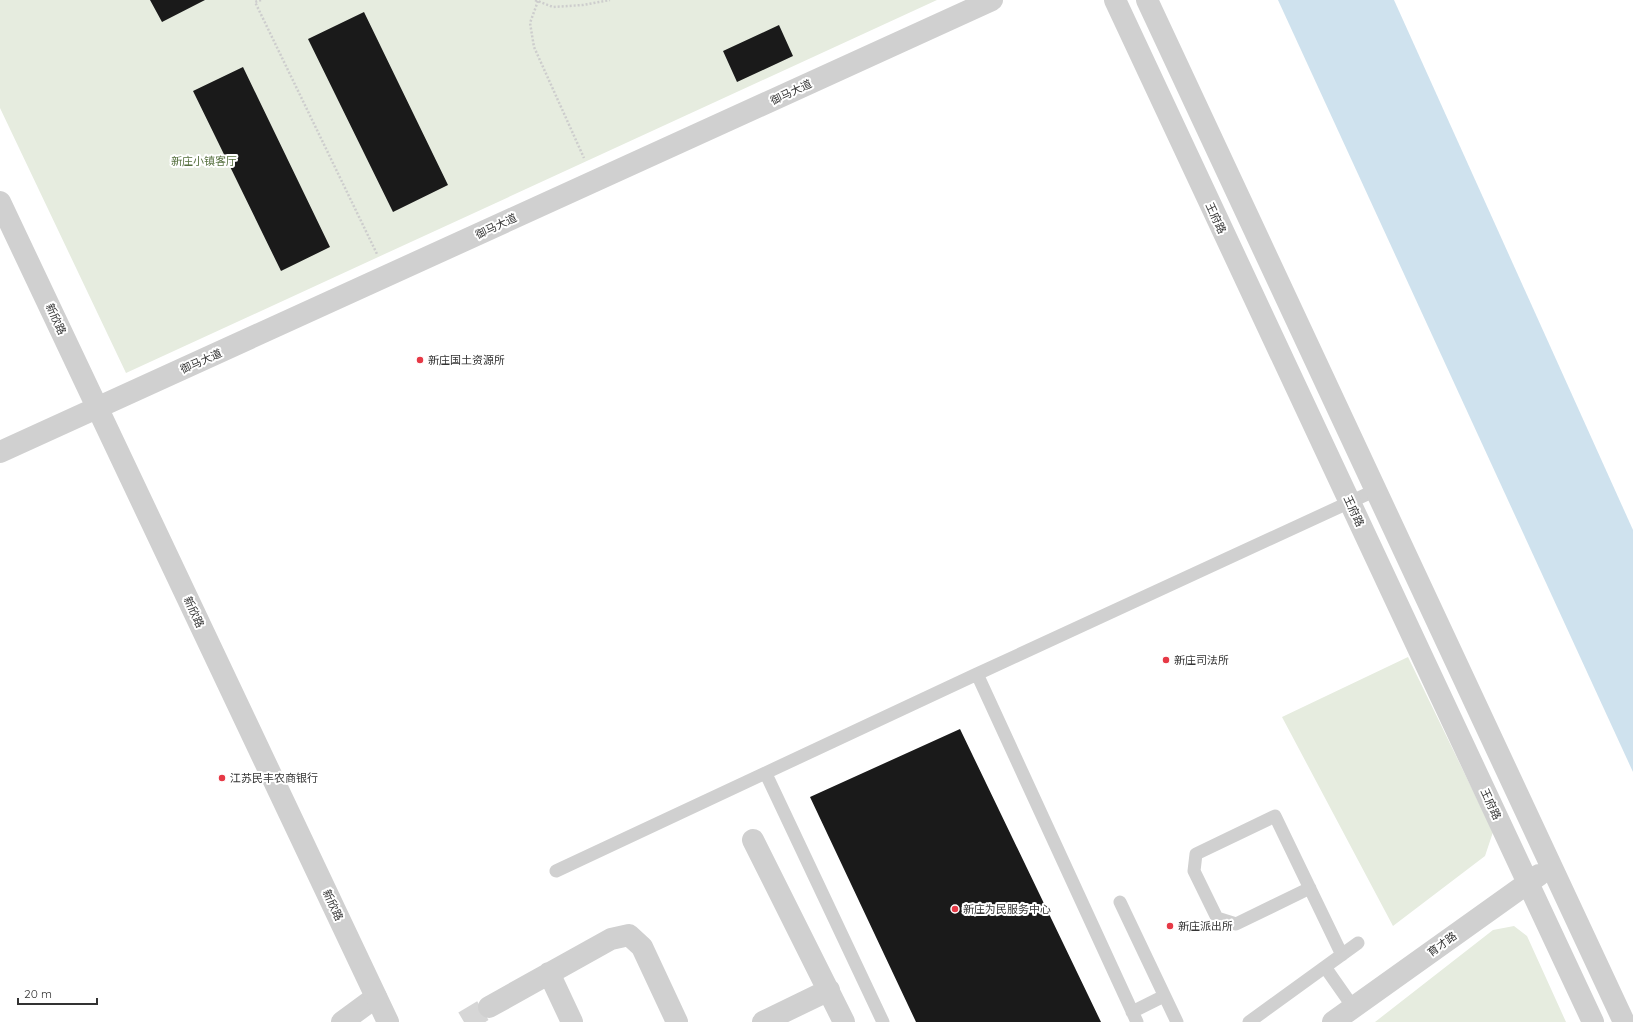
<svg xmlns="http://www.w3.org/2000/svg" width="1633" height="1022" viewBox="0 0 1633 1022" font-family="Quicksand,'Noto Sans SC',sans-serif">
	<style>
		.green { fill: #e6ecdf }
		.water { fill: #cfe2ee }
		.building { fill: #1a1a1a }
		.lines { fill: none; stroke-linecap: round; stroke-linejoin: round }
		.minor-tunnel { stroke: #d6d6d6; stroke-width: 22; stroke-dasharray: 22 11; stroke-linecap: butt }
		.path { stroke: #cdcdcd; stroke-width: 2.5; stroke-dasharray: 2 2; stroke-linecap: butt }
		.service { stroke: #d0d0d0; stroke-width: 13 }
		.minor { stroke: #d0d0d0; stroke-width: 22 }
		.tertiary { stroke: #d0d0d0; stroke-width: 22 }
		.poi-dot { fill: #e63946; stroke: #fff; stroke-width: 1.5 }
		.labels { text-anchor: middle; stroke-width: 4; stroke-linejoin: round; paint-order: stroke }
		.street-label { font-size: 11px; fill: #333; stroke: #fff }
		.park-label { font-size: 11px; fill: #56703f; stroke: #fff }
		.poi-label { font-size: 11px; fill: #333; stroke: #fff; text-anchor: start }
	</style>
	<rect width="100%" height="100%" fill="#fff"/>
	<path class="green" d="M0 0H937L126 373 0 108Z
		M1408 657 1493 832 1485 856 1393 926 1282 717Z
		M1514 926 1527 936 1566 1022H1375L1493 930Z"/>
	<path class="water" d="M1278 0H1394L1633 530V772Z"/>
	<path class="building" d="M150 0H205L162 22Z
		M364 12 448 185 393 212 308 39Z
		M779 25 793 56 737 82 723 51Z
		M243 67 330 247 281 271 193 91Z
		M960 729 1101 1022H916L810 797Z"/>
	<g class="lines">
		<path class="minor-tunnel" d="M464 1022 489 1007"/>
		<path class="path" d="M261 0 255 2 377 254
			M535 0 553 7 583 5 610 0
			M538 1 530 23 534 47 584 158"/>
		<path class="service" d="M977 674 1376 490
			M766 774 883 1022
			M556 871 977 674 1137 1022
			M1310 888 1236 924 1217 918 1194 871 1196 854 1275 816 1342 955
			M1120 902 1177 1022
			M1325 967 1353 1007
			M1132 1012 1164 996
			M1249 1022 1358 943"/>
		<path class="minor" d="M753 840 844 1022
			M549 973 572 1022
			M489 1007 611 939 629 935 642 947 677 1022
			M342 1022 376 997
			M763 1022 829 990"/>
		<path class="tertiary" d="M1115 0 1593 1022
			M1147 0 1624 1022
			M0 202 388 1022
			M0 452 992 0
			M1333 1022 1539 875"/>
	</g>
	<g class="poi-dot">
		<circle cx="420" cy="360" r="4"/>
		<circle cx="1166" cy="660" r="4"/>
		<circle cx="222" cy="778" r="4"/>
		<circle cx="955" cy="909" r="4"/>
		<circle cx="1170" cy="926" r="4"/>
	</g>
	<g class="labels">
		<g class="street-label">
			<text transform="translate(791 92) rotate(-25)" y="4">御马大道</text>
			<text transform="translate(1216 218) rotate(65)" y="4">王府路</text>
			<text transform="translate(496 226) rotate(-25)" y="4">御马大道</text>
			<text transform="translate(56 319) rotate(65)" y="4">新欣路</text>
			<text transform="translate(201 361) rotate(-24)" y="4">御马大道</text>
			<text transform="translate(1354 511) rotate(65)" y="4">王府路</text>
			<text transform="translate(194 612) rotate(65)" y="4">新欣路</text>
			<text transform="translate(1491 804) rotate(65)" y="4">王府路</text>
			<text transform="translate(333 905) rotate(65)" y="4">新欣路</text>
			<text transform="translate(1442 944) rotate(-36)" y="4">育才路</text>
		</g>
		<g class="park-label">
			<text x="204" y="165">新庄小镇客厅</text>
		</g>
		<g class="poi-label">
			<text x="428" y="364">新庄国土资源所</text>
			<text x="1174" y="664">新庄司法所</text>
			<text x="230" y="782">江苏民丰农商银行</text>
			<text x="963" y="913">新庄为民服务中心</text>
			<text x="1178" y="930">新庄派出所</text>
		</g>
	</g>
	<path d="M18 998v6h79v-6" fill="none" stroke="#333333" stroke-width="2"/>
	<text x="24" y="998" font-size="12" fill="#333333" stroke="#ffffff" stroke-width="3" paint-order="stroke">20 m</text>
</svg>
